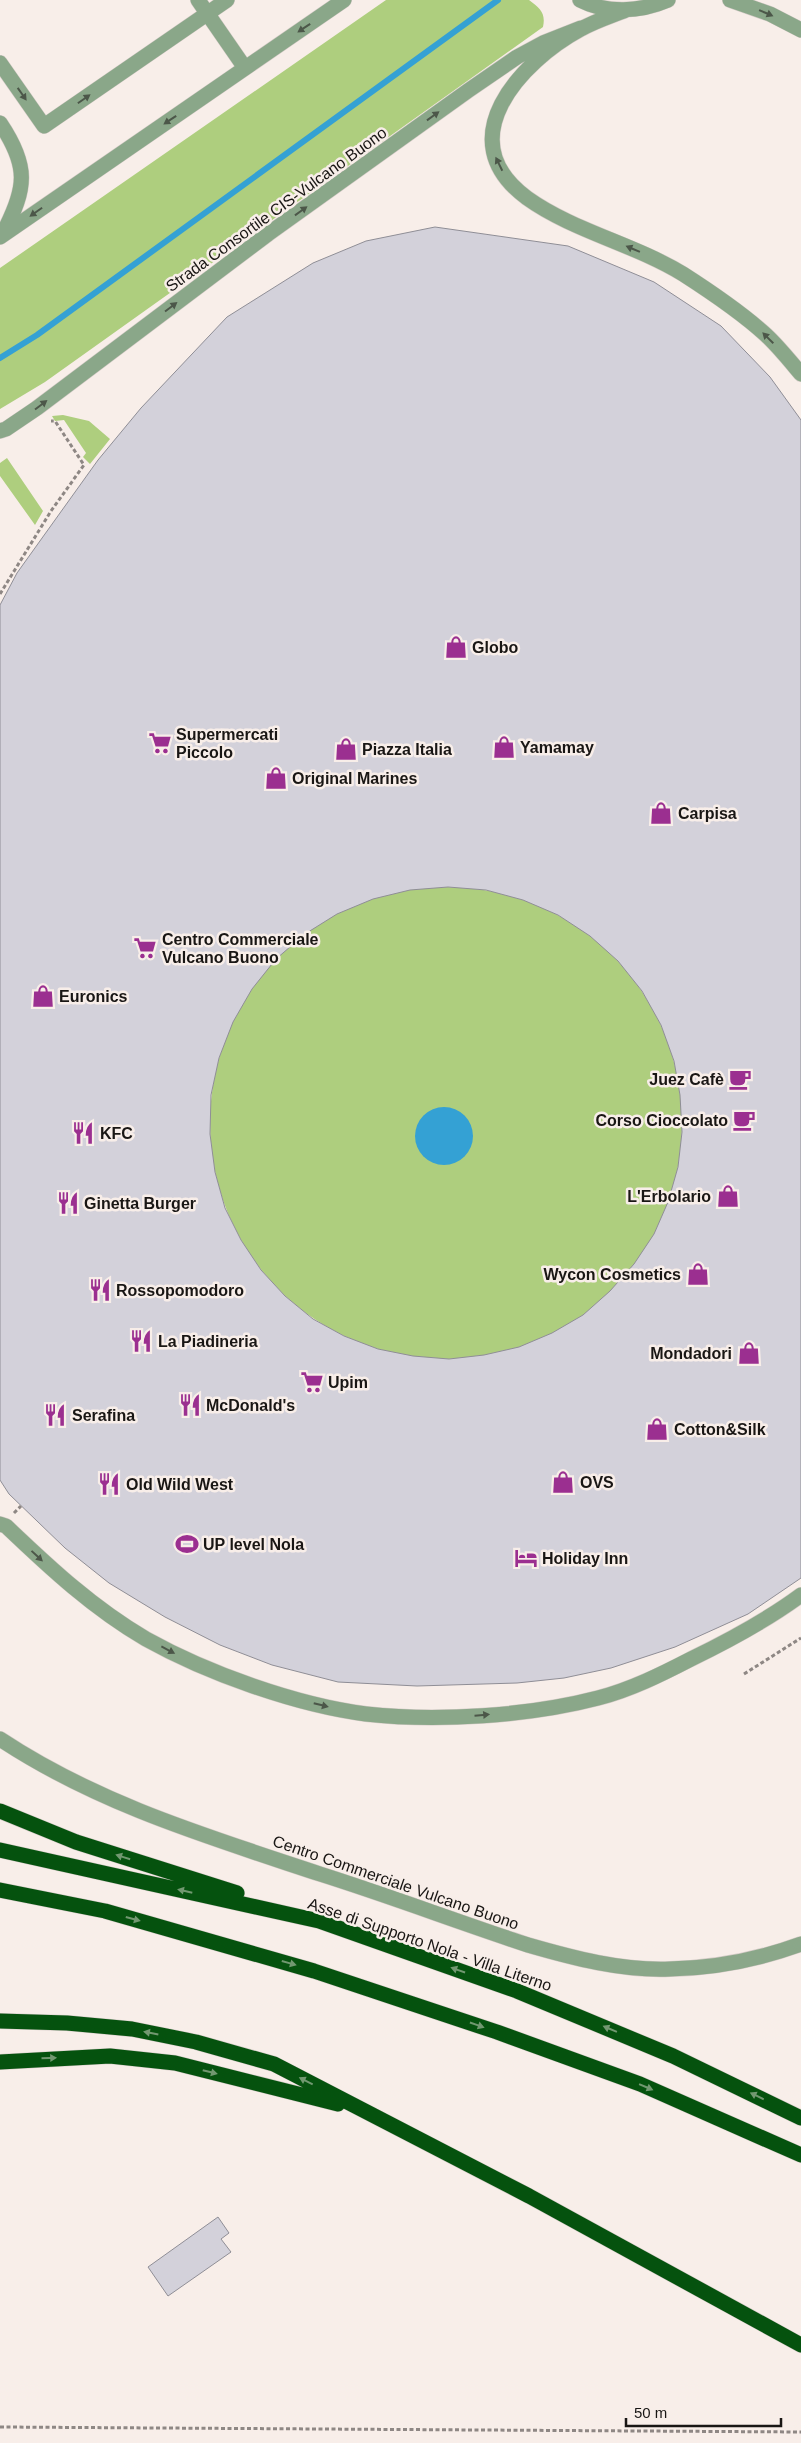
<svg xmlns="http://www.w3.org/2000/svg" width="801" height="2443" viewBox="0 0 801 2443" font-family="Helvetica,sans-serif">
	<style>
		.green { fill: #aece7e }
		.water { fill: #34a1d4 }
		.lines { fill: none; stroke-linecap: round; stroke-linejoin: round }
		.stream { stroke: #34a1d4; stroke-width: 6 }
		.building { fill: #d3d1da; stroke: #8f8e96; fill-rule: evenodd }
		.minor-casing { stroke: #d4cbc7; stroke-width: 16 }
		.highway-casing { stroke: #d4cbc7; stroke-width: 16 }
		.path { stroke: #8e8784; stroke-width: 3; stroke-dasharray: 4 2.5; stroke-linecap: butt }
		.minor { stroke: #8aa789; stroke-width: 15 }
		.highway { stroke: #05520e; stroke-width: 15 }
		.oneway { fill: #4c5749 }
		.oneway2 { fill: #729871 }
		.labels { text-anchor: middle; stroke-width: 5; stroke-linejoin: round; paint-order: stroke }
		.street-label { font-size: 16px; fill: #191614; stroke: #f8eee9 }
		.poi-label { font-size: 16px; font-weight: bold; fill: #191614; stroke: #f8eee9; text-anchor: start }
	</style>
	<rect width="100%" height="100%" fill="#f8eee9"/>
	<path class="green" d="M386 0H529C540 8 546 13 543 27L45 382 0 409V268Z
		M63 415 89 421 110 439 90 464 83 457 86 453 64 420 55 421 52 416Z
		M7 458 43 511 35 525 0 476V463Z
		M210 1123a236 236 0 1 1 472 0a236 236 0 1 1-472 0Z"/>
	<path class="water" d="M415 1136a29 29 0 1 1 58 0a29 29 0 1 1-58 0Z"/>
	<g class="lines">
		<path class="stream" d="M0 358 37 335 498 0"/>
	</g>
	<path class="building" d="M435 227 568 246 654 282 721 326 770 377 801 420V1578L748 1614 675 1647 611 1668 564 1678 517 1683 417 1686 338 1682 272 1665 220 1645 165 1617 109 1583 65 1548 9 1494 0 1480V605L17 573 98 460 141 408 227 317 313 263 366 241ZM448 887 486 890 523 900 558 915 590 936 618 961 642 991 661 1025 674 1061 680 1095 682 1132 678 1167 668 1202 654 1234 634 1264 610 1291 583 1315 552 1333 519 1347 484 1355 449 1359 413 1356 378 1349 344 1336 313 1319 285 1296 261 1270 241 1240 225 1208 215 1172 210 1134 211 1095 219 1058 233 1022 252 989 276 959 305 934 337 914 373 899 410 890Z
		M218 2217 229 2233 221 2239 231 2252 168 2296 148 2267Z"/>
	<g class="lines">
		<defs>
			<path id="minor" d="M198 0 245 68
				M580 0C607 14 640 12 668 0
				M730 0 770 14 801 30
				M626 10C611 16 595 21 581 29 520 62 448 140 527 198 573 231 634 244 683 274 711 292 741 312 766 335 778 346 790 361 801 374
				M0 63 44 126 227 0
				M0 123C29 166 27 188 3 233
				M0 237 344 0
				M0 431 6 429 37 408 268 234 469 90 517 57 543 43 581 28
				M0 1524 6 1526C50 1568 93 1608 146 1639 207 1673 296 1705 366 1714 437 1722 529 1716 598 1698 630 1690 662 1674 691 1659 730 1640 766 1621 801 1595
				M0 1739C98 1804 209 1837 320 1874 390 1896 458 1922 528 1945 573 1958 622 1971 670 1969 714 1968 760 1959 801 1944"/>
			<path id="highway" d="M0 1811 76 1842 237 1893
				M0 1850 319 1921 517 1991 673 2056 801 2118
				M0 1890 105 1911 314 1971 497 2032 640 2084 801 2155
				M0 2021 67 2023 132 2029 196 2042 274 2064 529 2196 801 2345
				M0 2062 110 2056 175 2063 338 2104"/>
		</defs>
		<use href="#minor" class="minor-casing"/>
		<use href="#highway" class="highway-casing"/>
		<path class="path" d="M0 594 51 511 84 465 55 421H51
			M14 1513 21 1506
			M744 1674 801 1638
			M0 2427 801 2432"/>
		<use href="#minor" class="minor"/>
		<use href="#highway" class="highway"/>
	</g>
	<defs><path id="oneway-solid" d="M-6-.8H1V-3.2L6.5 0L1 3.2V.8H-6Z" transform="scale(1.25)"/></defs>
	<g class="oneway">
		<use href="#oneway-solid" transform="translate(766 13) rotate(23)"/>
		<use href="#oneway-solid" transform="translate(304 28) rotate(146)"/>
		<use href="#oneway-solid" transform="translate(22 94) rotate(55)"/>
		<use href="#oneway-solid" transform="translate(84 99) rotate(-35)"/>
		<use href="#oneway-solid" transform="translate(433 116) rotate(-36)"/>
		<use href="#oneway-solid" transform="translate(170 120) rotate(146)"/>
		<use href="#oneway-solid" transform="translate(499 164) rotate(-116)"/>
		<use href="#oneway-solid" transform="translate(301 211) rotate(-36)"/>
		<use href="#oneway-solid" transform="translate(36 212) rotate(145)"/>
		<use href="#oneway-solid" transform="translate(633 249) rotate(-157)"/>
		<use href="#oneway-solid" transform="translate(171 307) rotate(-37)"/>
		<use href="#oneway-solid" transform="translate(768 338) rotate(-135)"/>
		<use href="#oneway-solid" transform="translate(41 405) rotate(-37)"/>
		<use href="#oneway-solid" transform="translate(37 1556) rotate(43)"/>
		<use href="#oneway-solid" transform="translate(168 1650) rotate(28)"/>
		<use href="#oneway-solid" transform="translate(321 1705) rotate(14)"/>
		<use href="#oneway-solid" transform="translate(482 1715) rotate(-5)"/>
	</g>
	<g class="oneway2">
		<use href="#oneway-solid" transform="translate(123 1857) rotate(-163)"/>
		<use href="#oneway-solid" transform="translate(185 1891) rotate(-167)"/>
		<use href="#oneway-solid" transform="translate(133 1919) rotate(15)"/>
		<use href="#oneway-solid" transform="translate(289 1963) rotate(16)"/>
		<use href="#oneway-solid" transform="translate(458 1970) rotate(-161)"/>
		<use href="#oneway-solid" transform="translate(477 2025) rotate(19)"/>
		<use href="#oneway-solid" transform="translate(610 2029) rotate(-157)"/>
		<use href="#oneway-solid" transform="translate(151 2033) rotate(-169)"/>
		<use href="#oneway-solid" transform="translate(49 2058) rotate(-2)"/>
		<use href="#oneway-solid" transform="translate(210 2072) rotate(14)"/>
		<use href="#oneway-solid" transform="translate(306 2081) rotate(-153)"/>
		<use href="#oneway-solid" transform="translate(646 2087) rotate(23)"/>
		<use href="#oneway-solid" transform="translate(757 2096) rotate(-154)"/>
	</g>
	<defs>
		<symbol id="shop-bare" viewBox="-9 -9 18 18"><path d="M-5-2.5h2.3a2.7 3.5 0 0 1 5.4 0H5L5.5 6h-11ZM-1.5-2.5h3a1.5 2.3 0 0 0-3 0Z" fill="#9b2f90" stroke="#f8eee9" stroke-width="2.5" paint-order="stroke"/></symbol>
		<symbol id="supermarket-bare" viewBox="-9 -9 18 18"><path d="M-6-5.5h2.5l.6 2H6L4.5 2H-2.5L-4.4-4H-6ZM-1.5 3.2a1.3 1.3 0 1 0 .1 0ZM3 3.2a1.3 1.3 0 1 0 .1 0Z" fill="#9b2f90" stroke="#f8eee9" stroke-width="2.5" paint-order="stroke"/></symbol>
		<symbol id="cafe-bare" viewBox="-9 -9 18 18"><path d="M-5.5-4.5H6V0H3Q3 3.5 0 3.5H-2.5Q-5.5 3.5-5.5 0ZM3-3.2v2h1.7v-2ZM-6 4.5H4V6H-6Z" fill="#9b2f90" stroke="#f8eee9" stroke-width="2.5" paint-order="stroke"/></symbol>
		<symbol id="restaurant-bare" viewBox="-9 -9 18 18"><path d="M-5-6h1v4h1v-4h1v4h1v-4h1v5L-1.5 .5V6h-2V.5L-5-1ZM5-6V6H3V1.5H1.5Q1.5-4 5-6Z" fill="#9b2f90" stroke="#f8eee9" stroke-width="2.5" paint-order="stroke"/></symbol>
		<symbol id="stadium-bare" viewBox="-9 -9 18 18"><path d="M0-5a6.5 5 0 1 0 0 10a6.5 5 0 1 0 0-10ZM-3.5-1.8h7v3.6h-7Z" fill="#9b2f90" stroke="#f8eee9" stroke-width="2.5" paint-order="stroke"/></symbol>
		<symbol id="hotel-bare" viewBox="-9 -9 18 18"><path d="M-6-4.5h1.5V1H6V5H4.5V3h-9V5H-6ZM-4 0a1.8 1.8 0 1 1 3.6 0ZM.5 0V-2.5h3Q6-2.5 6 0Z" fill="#9b2f90" stroke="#f8eee9" stroke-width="2.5" paint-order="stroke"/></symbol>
	</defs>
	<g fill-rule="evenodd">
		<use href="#shop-bare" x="440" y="631" width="32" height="32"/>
		<use href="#supermarket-bare" x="144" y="727" width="32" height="32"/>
		<use href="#shop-bare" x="488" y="731" width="32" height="32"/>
		<use href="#shop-bare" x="330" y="733" width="32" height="32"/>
		<use href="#shop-bare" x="260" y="762" width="32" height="32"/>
		<use href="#shop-bare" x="645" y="797" width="32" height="32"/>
		<use href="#supermarket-bare" x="129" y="932" width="32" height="32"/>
		<use href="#shop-bare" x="27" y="980" width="32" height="32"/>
		<use href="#cafe-bare" x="724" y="1063" width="32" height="32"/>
		<use href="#cafe-bare" x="728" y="1104" width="32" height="32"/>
		<use href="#restaurant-bare" x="67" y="1117" width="32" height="32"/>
		<use href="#shop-bare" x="712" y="1180" width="32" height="32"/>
		<use href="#restaurant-bare" x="52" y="1187" width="32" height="32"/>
		<use href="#shop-bare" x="682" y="1258" width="32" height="32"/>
		<use href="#restaurant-bare" x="84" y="1274" width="32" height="32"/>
		<use href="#restaurant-bare" x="125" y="1325" width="32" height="32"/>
		<use href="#shop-bare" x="733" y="1337" width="32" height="32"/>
		<use href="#supermarket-bare" x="296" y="1366" width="32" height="32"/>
		<use href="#restaurant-bare" x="174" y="1389" width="32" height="32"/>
		<use href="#restaurant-bare" x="39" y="1399" width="32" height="32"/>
		<use href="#shop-bare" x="641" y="1413" width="32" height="32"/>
		<use href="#shop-bare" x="547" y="1466" width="32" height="32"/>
		<use href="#restaurant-bare" x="93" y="1468" width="32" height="32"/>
		<use href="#stadium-bare" x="171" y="1528" width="32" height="32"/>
		<use href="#hotel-bare" x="510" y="1542" width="32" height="32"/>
	</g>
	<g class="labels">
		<g class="street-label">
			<text transform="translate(276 209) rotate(-36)" y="6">Strada Consortile CIS-Vulcano Buono</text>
			<text transform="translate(396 1882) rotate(19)" y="6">Centro Commerciale Vulcano Buono</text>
			<text transform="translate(430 1944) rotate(19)" y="6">Asse di Supporto Nola - Villa Literno</text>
		</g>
		<g class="poi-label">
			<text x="472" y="653">Globo</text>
			<text x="176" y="740">Supermercati<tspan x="176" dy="18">Piccolo</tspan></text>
			<text x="520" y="753">Yamamay</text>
			<text x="362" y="755">Piazza Italia</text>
			<text x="292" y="784">Original Marines</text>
			<text x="678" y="819">Carpisa</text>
			<text x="162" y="945">Centro Commerciale<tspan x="162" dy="18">Vulcano Buono</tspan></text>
			<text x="59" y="1002">Euronics</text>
			<text x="724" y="1085" text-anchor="end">Juez Cafè</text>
			<text x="728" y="1126" text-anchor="end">Corso Cioccolato</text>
			<text x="100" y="1139">KFC</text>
			<text x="711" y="1202" text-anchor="end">L'Erbolario</text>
			<text x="84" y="1209">Ginetta Burger</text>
			<text x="681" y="1280" text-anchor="end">Wycon Cosmetics</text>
			<text x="116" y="1296">Rossopomodoro</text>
			<text x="158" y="1347">La Piadineria</text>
			<text x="732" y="1359" text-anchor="end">Mondadori</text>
			<text x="328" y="1388">Upim</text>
			<text x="206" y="1411">McDonald's</text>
			<text x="72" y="1421">Serafina</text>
			<text x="674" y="1435">Cotton&amp;Silk</text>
			<text x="580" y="1488">OVS</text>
			<text x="126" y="1490">Old Wild West</text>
			<text x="203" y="1550">UP level Nola</text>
			<text x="542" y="1564">Holiday Inn</text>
		</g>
	</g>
	<path d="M626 2418v8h155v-8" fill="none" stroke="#191614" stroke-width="2.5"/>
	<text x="634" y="2418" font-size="15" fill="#191614" stroke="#f8eee9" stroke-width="4" paint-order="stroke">50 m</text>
</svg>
